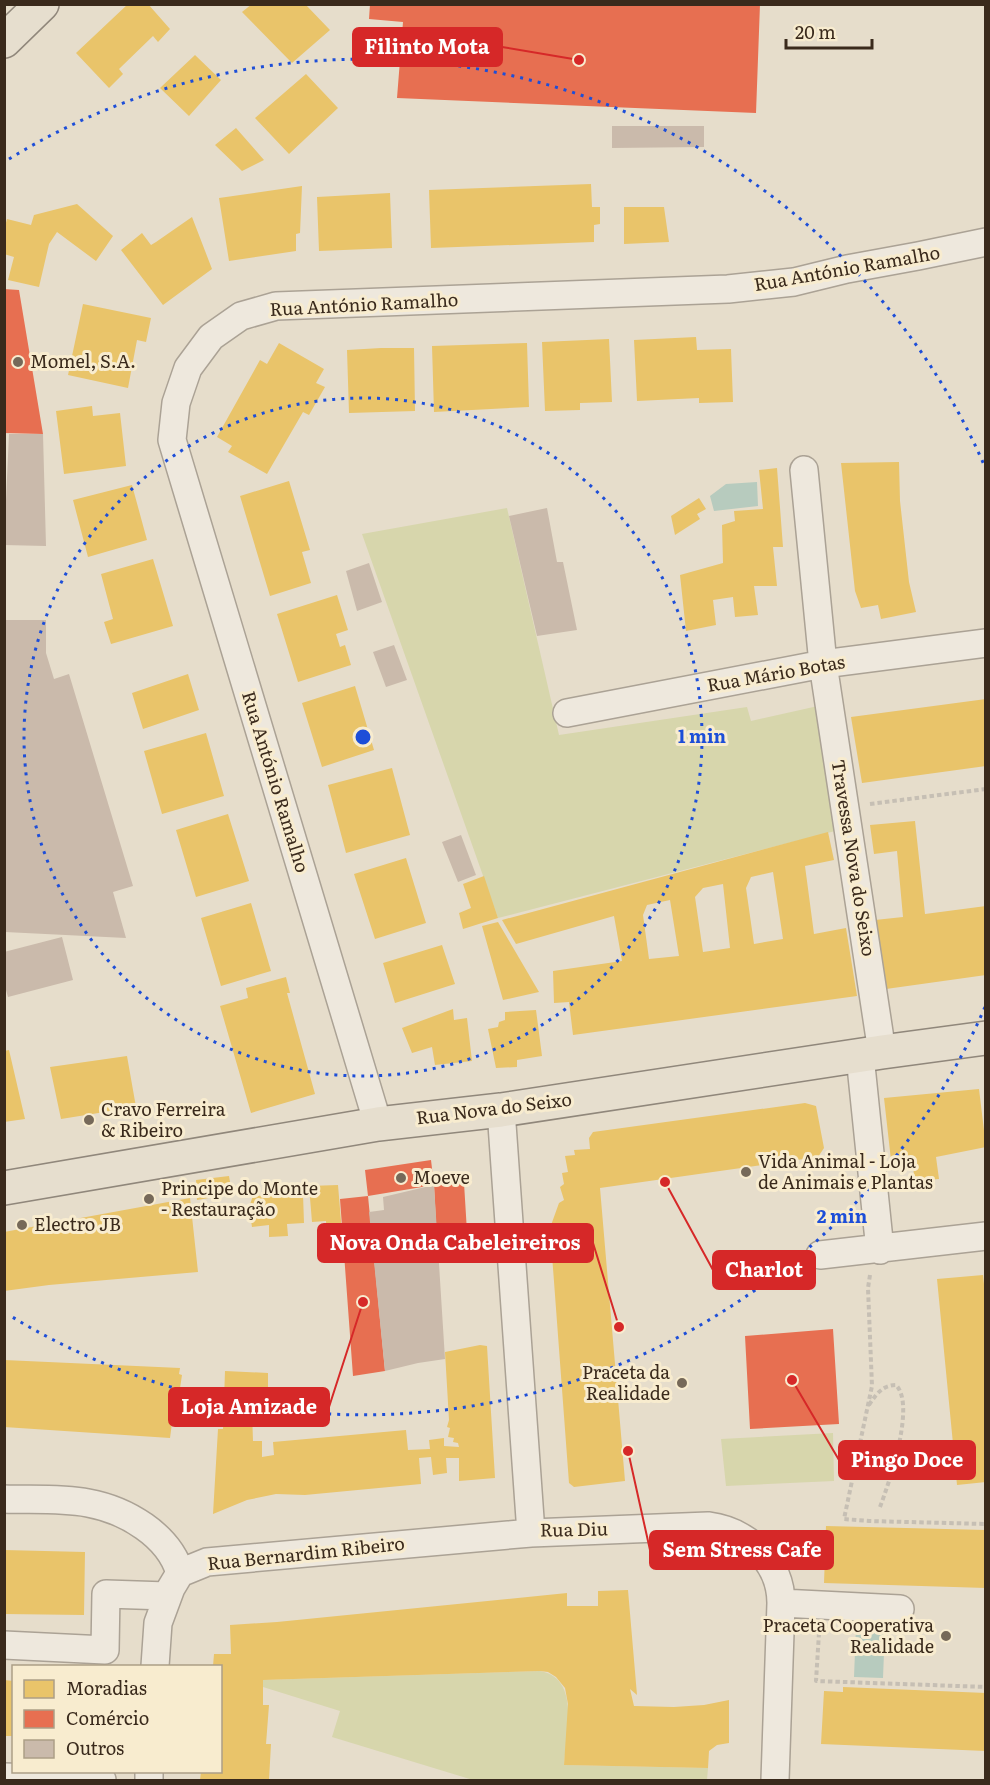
<svg xmlns="http://www.w3.org/2000/svg" width="990" height="1785" viewBox="0 0 990 1785" font-family="Literata,serif">
	<style>
		.green { fill: #d7d6ac }
		.water { fill: #b7cbbe }
		.homes { fill: #e9c46a; fill-rule: evenodd }
		.shops { fill: #e76f51 }
		.building { fill: #cabaab }
		.lines { fill: none; stroke-linecap: round; stroke-linejoin: round }
		.minor-casing { stroke: #aba295; stroke-width: 30 }
		.major-casing { stroke: #90877b; stroke-width: 36 }
		.path { stroke: #c6bfb4; stroke-width: 4; stroke-dasharray: 4.5 3; stroke-linecap: butt }
		.minor { stroke: #eee8dd; stroke-width: 27 }
		.major { stroke: #e6dece; stroke-width: 33 }
		.ring { fill: none; stroke: #1d4ed8; stroke-width: 3; stroke-dasharray: 3 6 }
		.poi-dot { fill: #766959; stroke: #f8eccf; stroke-width: 2 }
		.labels { text-anchor: middle; stroke-width: 6; stroke-linejoin: round; paint-order: stroke }
		.street-label { font-size: 18px; fill: #3a2a1c; stroke: #f8eccf }
		.poi-label { font-size: 18px; fill: #3a2a1c; stroke: #f8eccf; text-anchor: start }
		.centre { fill: #1d4ed8; stroke: #f8eccf; stroke-width: 3 }
		.ring-label { font-size: 18px; text-anchor: middle; font-weight: bold; fill: #1d4ed8; stroke: #f8eccf; stroke-width: 6; stroke-linejoin: round; paint-order: stroke }
		.leader { fill: none; stroke: #d62828; stroke-width: 2 }
		.callout-dot { fill: #d62828; stroke: #f8eccf; stroke-width: 2 }
		.callout { fill: #d62828; stroke: #d62828; stroke-width: 2 }
		.callout-label { font-size: 20px; text-anchor: middle; font-weight: bold; fill: #fff }
	</style>
	<rect width="100%" height="100%" fill="#e6ddcb"/>
	<path class="green" d="M507 508 559 735 747 707 751 721 818 706 839 830 498 918 362 534Z
		M833 1433 834 1481 726 1486 721 1439Z
		M540 1671C581 1678 566 1735 564 1765L708 1768 707 1780H473L332 1737 340 1711 263 1687V1680Z"/>
	<path class="water" d="M757 482 758 506 714 511 710 496 726 484Z
		M856 1626 885 1627 883 1678 854 1677Z"/>
	<path class="homes" d="M128 4H148L170 29 158 42 153 36 119 69 123 74 109 88 76 53Z
		M252 4H305L330 30 292 63 242 12Z
		M195 55 221 80 189 116 160 88Z
		M306 74 338 108 289 154 255 118Z
		M236 128 264 160 242 171 215 145Z
		M591 184 592 207H600V224L594 225V242L431 248 429 190Z
		M302 186 300 233 296 234V251L229 261 219 198Z
		M390 193 392 248 319 251 317 197Z
		M77 204 113 236 96 261 57 232 49 244 39 287 8 280 14 257 4 254V230L7 219 31 225 34 215Z
		M624 207H664L669 242 624 244Z
		M192 217 212 269 163 305 121 250 142 233 151 245 156 242Z
		M83 304 151 318 146 342 137 340 128 388 68 375Z
		M696 337 697 350 731 349 733 402 699 403V398L637 401 634 340Z
		M609 339 612 402 580 403V410L545 411 542 342Z
		M279 343 324 369 316 383 325 387 309 415 303 412 267 474 228 452 232 446 217 437 260 360 267 364Z
		M527 343 529 407 434 412 432 346Z
		M381 348H414L415 411 349 413 347 350Z
		M92 406 93 416 120 413 126 466 64 474 56 411Z
		M899 462 900 501 909 582 916 612 881 619 878 605 861 608 855 591 841 463Z
		M777 468 783 547H773L777 586H754L758 615 735 617 733 597 713 600 716 625 686 631 680 575 723 563 722 525 735 521 734 511 763 509 759 470Z
		M289 481 310 550 302 552 311 583 270 596 240 496Z
		M132 485 147 540 88 557 73 500Z
		M699 498 706 509 697 514 700 519 675 535 671 516Z
		M153 559 173 626 111 644 104 622 113 619 101 574Z
		M337 595 348 630 336 634 340 647 345 645 351 665 298 682 277 614Z
		M188 674 199 710 143 729 132 693Z
		M355 686 374 750 322 767 302 703Z
		M986 699V766L862 783 851 717Z
		M206 733 224 796 162 814 144 751Z
		M392 768 410 835 346 853 328 785Z
		M228 814 249 881 196 897 176 830Z
		M915 821 925 914 986 906V975L886 989 875 920 903 917 897 851 874 854 870 825Z
		M828 832 834 860 805 866 814 934 846 928 857 996 573 1035 569 1002 554 1003 553 971 622 961 614 916 516 944 502 920ZM773 872 783 939 754 944 746 888 751 877ZM723 884 730 948 703 952 695 897 703 888ZM670 900 679 956 649 959 643 915 647 905Z
		M406 858 426 923 375 939 354 874Z
		M484 876 498 918 463 929 459 913 471 908 463 884Z
		M251 903 271 971 221 986 201 918Z
		M498 922 539 992 503 1000 482 926Z
		M442 945 455 984 395 1003 383 963Z
		M286 977 290 993H287L315 1094 251 1113 220 1006 248 998 246 988Z
		M453 1009 454 1020 467 1018 472 1061 435 1065 432 1047 412 1053 402 1028Z
		M536 1010 542 1056 517 1060V1067L496 1068 488 1029 498 1027 499 1022 505 1020V1012Z
		M9 1050 25 1119 4 1122V1051Z
		M127 1056 136 1107 61 1119 50 1067Z
		M979 1089 986 1147 936 1157 939 1179 915 1181 912 1161 891 1160 884 1098Z
		M805 1103 816 1106 824 1148 818 1157 600 1188 625 1481 574 1487 569 1483 550 1228 559 1203 564 1200 560 1187 564 1184 562 1173 568 1172 565 1156 575 1155 574 1150 590 1149 589 1138 593 1132Z
		M229 1176 232 1194 197 1200 196 1180Z
		M338 1185 342 1233 327 1234 326 1221 312 1222 309 1186Z
		M303 1194 304 1223 287 1224 288 1236 269 1237V1225L252 1227 249 1207 253 1196Z
		M190 1198 198 1272 49 1285 4 1291V1232Z
		M983 1275 986 1302V1482L957 1485 937 1279Z
		M480 1345 487 1346 495 1478 459 1481V1458H446L447 1473 433 1475 431 1457 419 1458 421 1484 305 1495 276 1494 247 1500 213 1514 218 1429H223L225 1371 268 1373V1412H252L253 1441H262V1457L274 1455 273 1442 406 1430 408 1450 430 1449 429 1440 444 1438V1446L459 1447 458 1443 453 1442 454 1438 448 1437 450 1428 447 1427 449 1420 445 1352Z
		M4 1360 180 1368 179 1374 182 1375 177 1408H174L170 1438 4 1427Z
		M826 1526 986 1530V1588L824 1583Z
		M4 1550 85 1552 84 1615 4 1614Z
		M628 1590 637 1695 630 1689 634 1706 674 1707 704 1705 729 1700V1743L717 1745 709 1751 708 1768 564 1765 568 1704 565 1688 556 1677 548 1672 540 1671 263 1680V1705H269L266 1744H271L269 1780H200L201 1772H220V1666H213L214 1654H231L230 1625 277 1622 567 1593V1606H598V1591Z
		M4 1680 14 1681V1736H4Z
		M843 1687 986 1693V1751L821 1744 824 1691 843 1692Z"/>
	<path class="shops" d="M370 4H760L756 113 397 98 403 22 369 19Z
		M4 289 19 290 43 434 4 433Z
		M431 1160 434 1185 368 1196 365 1170Z
		M464 1183 468 1248 457 1249V1257L438 1258 434 1185Z
		M368 1196 385 1371 353 1376 340 1199Z
		M833 1329 839 1424 750 1429 745 1336Z"/>
	<path class="building" d="M612 126H704V147L612 148Z
		M9 434H43L46 546 4 545Z
		M547 508 557 562H563L577 630 537 636 509 516Z
		M369 563 382 602 357 611 346 571Z
		M5 620H46V653L54 679 69 674 133 886 113 892 126 938 5 932Z
		M394 645 407 680 386 687 373 652Z
		M461 835 476 875 458 882 442 842Z
		M62 937 73 980 8 997 4 983V952Z
		M434 1185 445 1359 418 1363 385 1371 369 1212 384 1210 383 1197Z"/>
	<g class="lines">
		<defs>
			<path id="minor" d="M804 470 823 664 882 1052
				M567 713 823 664 986 643
				M860 1056 880 1250
				M501 1110 531 1533
				M378 1124 172 440 176 403 188 368 211 337 241 316 276 306 728 289 794 282 847 269 918 256 986 242
				M820 1255 986 1236
				M4 1499C32 1500 61 1498 88 1503 126 1510 169 1535 180 1573
				M781 1603 900 1609
				M4 1645 105 1650 106 1594 167 1596
				M155 1666 158 1623 171 1588 180 1573 207 1562 531 1533 708 1526C747 1531 781 1562 781 1603L775 1780
				M4 1777 102 1780
				M149 1780V1772"/>
			<path id="major" d="M4 41 42 4
				M4 1188 378 1124 501 1110 882 1052 986 1038"/>
		</defs>
		<use href="#minor" class="minor-casing"/>
		<use href="#major" class="major-casing"/>
		<path class="path" d="M870 804 986 789
			M870 1275 868 1288 872 1386 844 1519 869 1521 986 1524
			M869 1405C876 1394 883 1385 896 1385 916 1405 889 1483 880 1507
			M819 1633 816 1681 986 1687"/>
		<use href="#minor" class="minor"/>
		<use href="#major" class="major"/>
	</g>
	<g class="ring">
		<circle cx="363" cy="737" r="339"/>
		<path d="M985 1007A678 678 0 0 1 9 1315M9 159A678 678 0 0 1 985 467"/>
	</g>
	<g class="poi-dot">
		<circle cx="18" cy="362" r="6"/>
		<circle cx="89" cy="1120" r="6"/>
		<circle cx="746" cy="1172" r="6"/>
		<circle cx="401" cy="1178" r="6"/>
		<circle cx="149" cy="1199" r="6"/>
		<circle cx="22" cy="1225" r="6"/>
		<circle cx="682" cy="1383" r="6"/>
		<circle cx="946" cy="1636" r="6"/>
	</g>
	<g class="labels">
		<g class="street-label">
			<text transform="translate(847 269) rotate(-10)" y="6">Rua António Ramalho</text>
			<text transform="translate(364 305) rotate(-3)" y="6">Rua António Ramalho</text>
			<text transform="translate(776 674) rotate(-10)" y="6">Rua Mário Botas</text>
			<text transform="translate(275 782) rotate(73)" y="6">Rua António Ramalho</text>
			<text transform="translate(853 858) rotate(81)" y="6">Travessa Nova do Seixo</text>
			<text transform="translate(494 1109) rotate(-7)" y="6">Rua Nova do Seixo</text>
			<text transform="translate(574 1530) rotate(-1)" y="6">Rua Diu</text>
			<text transform="translate(306 1554) rotate(-6)" y="6">Rua Bernardim Ribeiro</text>
		</g>
		<g class="poi-label">
			<text x="30" y="368">Momel, S.A.</text>
			<text x="101" y="1116">Cravo Ferreira<tspan x="101" dy="21">&amp; Ribeiro</tspan></text>
			<text x="758" y="1168">Vida Animal - Loja<tspan x="758" dy="21">de Animais e Plantas</tspan></text>
			<text x="413" y="1184">Moeve</text>
			<text x="161" y="1195">Principe do Monte<tspan x="161" dy="21">- Restauração</tspan></text>
			<text x="34" y="1231">Electro JB</text>
			<text x="670" y="1379" text-anchor="end">Praceta da<tspan x="670" dy="21">Realidade</tspan></text>
			<text x="934" y="1632" text-anchor="end">Praceta Cooperativa<tspan x="934" dy="21">Realidade</tspan></text>
		</g>
	</g>
	<circle cx="363" cy="737" r="9" class="centre"/>
	<g class="ring-label">
		<text x="702" y="743">1 min</text>
		<text x="842" y="1223">2 min</text>
	</g>
	<path class="leader" d="M579 60L502 47M619 1327L593 1243M665 1182L713 1270M363 1302L329 1407M792 1380L839 1460M628 1451L650 1550"/>
	<g class="callout-dot">
		<circle cx="579" cy="60" r="6"/>
		<circle cx="619" cy="1327" r="6"/>
		<circle cx="665" cy="1182" r="6"/>
		<circle cx="363" cy="1302" r="6"/>
		<circle cx="792" cy="1380" r="6"/>
		<circle cx="628" cy="1451" r="6"/>
	</g>
	<g class="callout">
		<rect x="353" y="28" width="149" height="38" rx="6"/>
		<rect x="318" y="1224" width="275" height="38" rx="6"/>
		<rect x="713" y="1251" width="102" height="38" rx="6"/>
		<rect x="169" y="1388" width="160" height="38" rx="6"/>
		<rect x="839" y="1441" width="136" height="38" rx="6"/>
		<rect x="650" y="1531" width="183" height="38" rx="6"/>
	</g>
	<g class="callout-label">
		<text x="427" y="54">Filinto Mota</text>
		<text x="455" y="1250">Nova Onda Cabeleireiros</text>
		<text x="764" y="1277">Charlot</text>
		<text x="249" y="1414">Loja Amizade</text>
		<text x="907" y="1467">Pingo Doce</text>
		<text x="742" y="1557">Sem Stress Cafe</text>
	</g>
	<rect width="990" height="1785" fill="none" stroke="#3a2a1c" stroke-width="12"/>
	<rect x="12" y="1665" width="210" height="108" fill="#f8eccf" stroke="#ac9e87" stroke-width="1.5"/>
	<rect x="24" y="1680" width="30" height="18" fill="#e9c46a" stroke="#ac9e87" stroke-width="1.5"/>
	<text x="66" y="1695" font-size="18" fill="#3a2a1c">Moradias</text>
	<rect x="24" y="1710" width="30" height="18" fill="#e76f51" stroke="#ac9e87" stroke-width="1.5"/>
	<text x="66" y="1725" font-size="18" fill="#3a2a1c">Comércio</text>
	<rect x="24" y="1740" width="30" height="18" fill="#cabaab" stroke="#ac9e87" stroke-width="1.5"/>
	<text x="66" y="1755" font-size="18" fill="#3a2a1c">Outros</text>
	<path d="M786 39v9h86v-9" fill="none" stroke="#3a2a1c" stroke-width="3"/>
	<text x="795" y="39" font-size="18" fill="#3a2a1c" stroke="#f8eccf" stroke-width="4.5" paint-order="stroke">20 m</text>
</svg>
